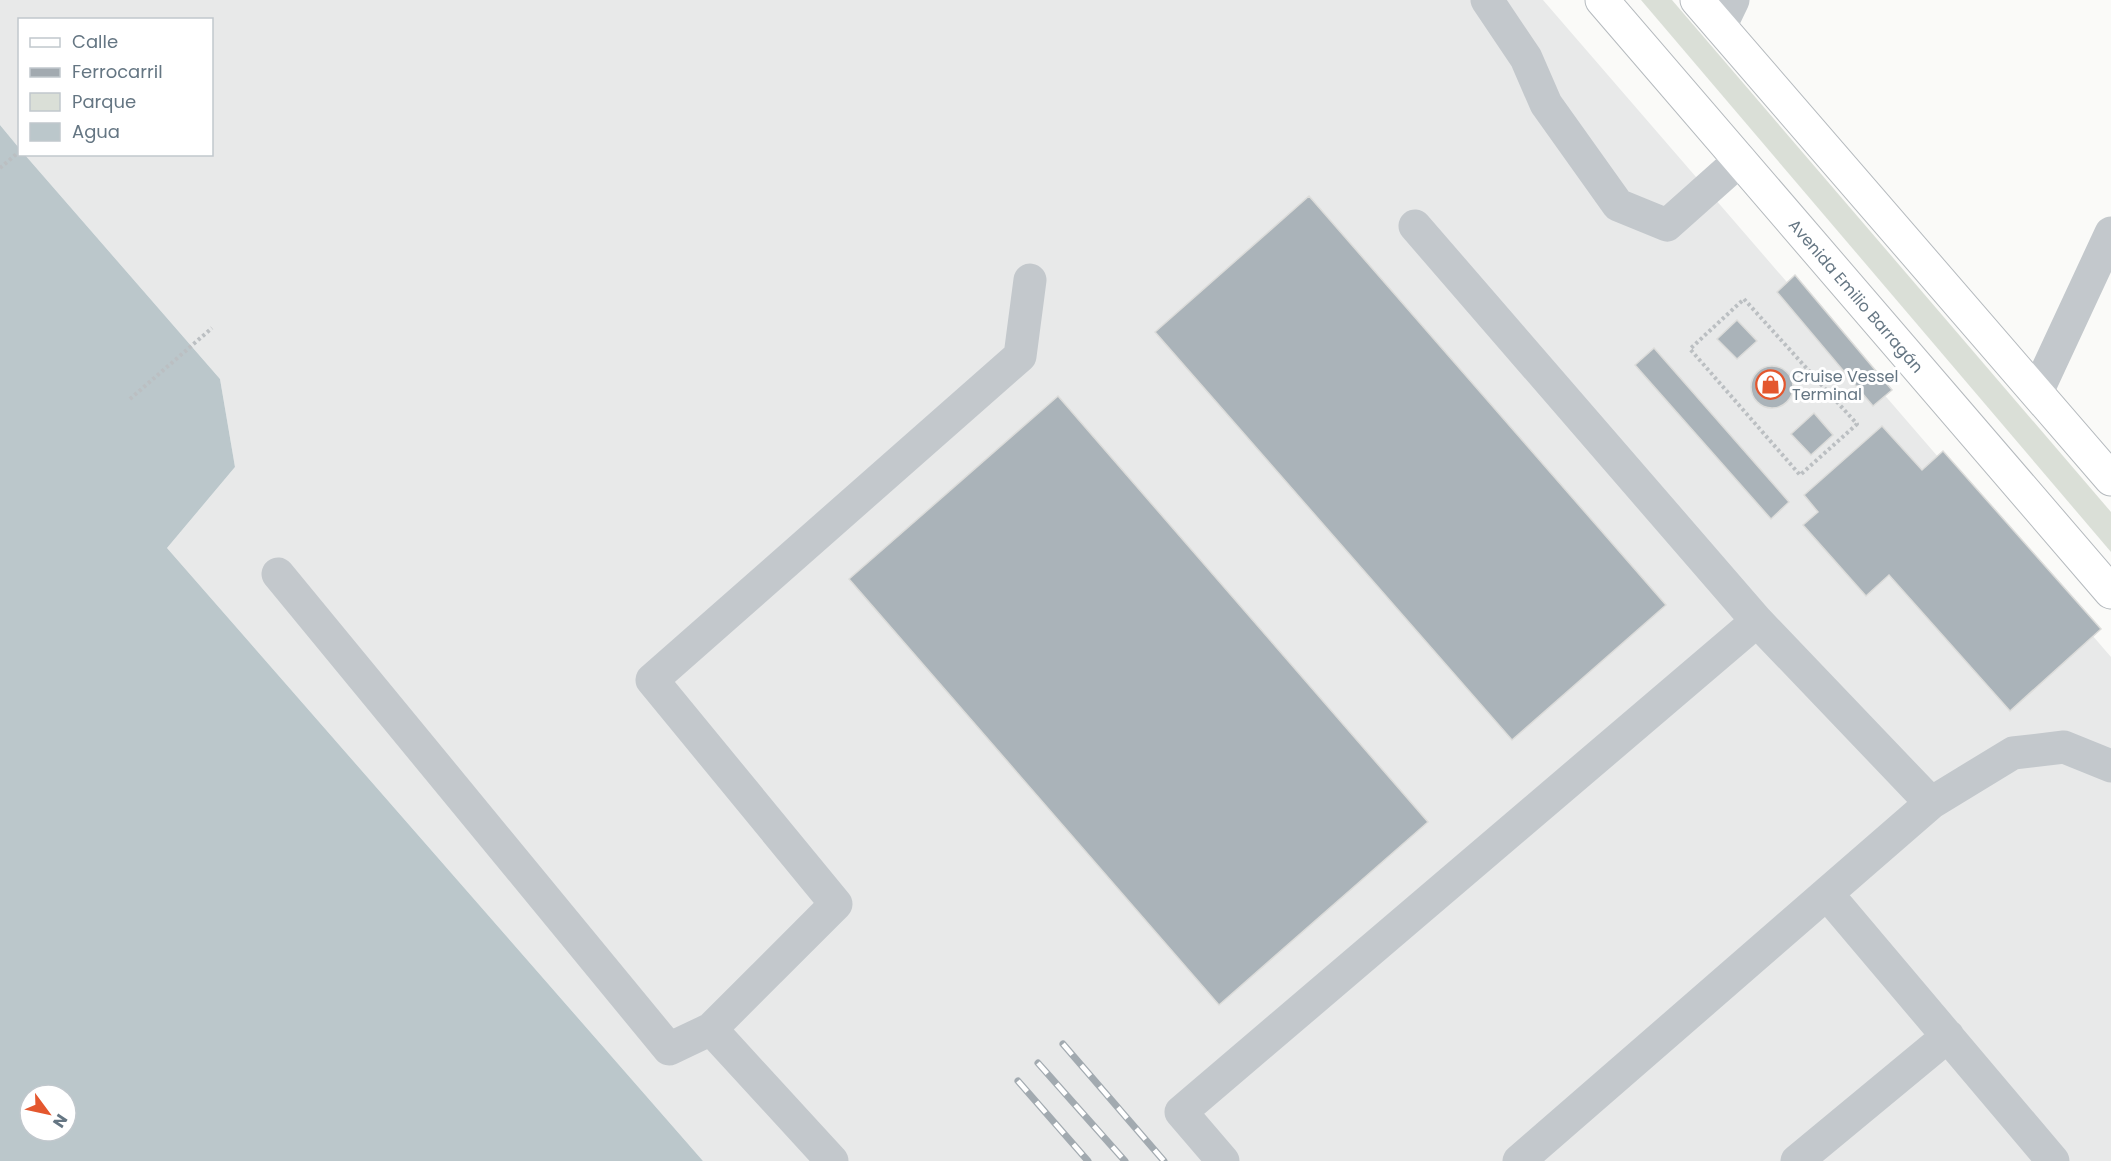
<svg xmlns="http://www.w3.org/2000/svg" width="2111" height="1161" viewBox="0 0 2111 1161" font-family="Poppins,sans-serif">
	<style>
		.built { fill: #e8e9e9 }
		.green { fill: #dadfd7 }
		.water { fill: #bbc7cb; fill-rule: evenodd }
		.building { fill: #aab3b9; stroke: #dcdcda; stroke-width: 1.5 }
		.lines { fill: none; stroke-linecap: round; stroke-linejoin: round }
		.major-casing { stroke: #b5babe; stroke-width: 35 }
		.path { stroke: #bbbfc2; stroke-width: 4; stroke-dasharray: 3 3; stroke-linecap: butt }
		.minor { stroke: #c3c8cc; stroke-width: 33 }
		.major { stroke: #fff; stroke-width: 33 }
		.rail-casing { stroke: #a2aab0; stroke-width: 7 }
		.rail { stroke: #fff; stroke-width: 4.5; stroke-dasharray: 14; stroke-linecap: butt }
		.labels { text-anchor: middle; stroke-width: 6; stroke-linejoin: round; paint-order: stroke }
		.street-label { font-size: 16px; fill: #657683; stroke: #fff }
		.poi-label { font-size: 16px; fill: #657683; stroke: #fff; text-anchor: start }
	</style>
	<rect width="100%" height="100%" fill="#fafaf8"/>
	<path class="built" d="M0 0H1543L2111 657V1161H703L167 548 235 467 220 379 25 155 212 154V20H20L19 148 0 125Z"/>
	<path class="green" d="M1641 0H1672L2111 512V552Z"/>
	<path class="water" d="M0 125 19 148 20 154 25 155 220 379 235 467 167 548 703 1161H0ZM30 1095H66V1131H30Z"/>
	<path class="building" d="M1309 196 1666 605 1512 740 1155 332Z
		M1795 275 1892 390 1873 406 1777 292Z
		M1737 320 1757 341 1737 359 1717 339Z
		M1654 348 1789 502 1771 519 1635 365Z
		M1751 387a21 21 0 1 1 42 0a21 21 0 1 1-42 0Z
		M1058 396 1428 822 1219 1005 849 579Z
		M1814 413 1833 435 1811 455 1791 434Z
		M1882 426 1922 470 1943 451 2101 629 2010 711 1889 575 1866 596 1803 525 1818 512 1804 495Z"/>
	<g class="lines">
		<defs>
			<g id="major">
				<path id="s1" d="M1602 0 2111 592"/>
				<path d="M1697 0 2111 479"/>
			</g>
		</defs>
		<use href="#major" class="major-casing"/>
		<path class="path" d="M0 168 20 151
			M1744 299 1857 424 1800 475 1690 349Z
			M130 399 212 328"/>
		<path class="minor" d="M1487 0 1526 58 1546 104 1618 205 1667 225 1740 160
			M1720 27 1733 0
			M1415 226 1757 621
			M2037 392 2111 233
			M278 574 669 1049 711 1029 832 1161
			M1828 895 2053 1161
			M711 1029 836 904 652 680 1020 356 1030 280
			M1223 1161 1181 1112 1757 621 1931 803
			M1519 1161 1931 803 2013 753 2064 747 2111 766
			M1797 1161 1948 1036"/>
		<use href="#major" class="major"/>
		<defs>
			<path id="rail" d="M1063 1044 1164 1161
				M1038 1063 1125 1161
				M1018 1081 1088 1161"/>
		</defs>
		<use href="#rail" class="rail-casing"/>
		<use href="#rail" class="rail"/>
	</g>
	<defs>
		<symbol id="shop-ring" viewBox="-11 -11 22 22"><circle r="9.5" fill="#fff" stroke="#e4572e" stroke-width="1.5"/><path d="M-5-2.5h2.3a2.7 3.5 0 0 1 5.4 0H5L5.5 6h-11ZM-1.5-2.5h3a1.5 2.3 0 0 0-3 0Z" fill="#e4572e"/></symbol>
	</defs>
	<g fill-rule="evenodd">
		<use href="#shop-ring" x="1754" y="368" width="33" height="33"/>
	</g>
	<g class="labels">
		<g class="street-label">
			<text dy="6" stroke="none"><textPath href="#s1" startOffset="390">Avenida Emilio Barragán</textPath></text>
		</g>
		<g class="poi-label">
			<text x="1792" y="382">Cruise Vessel<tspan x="1792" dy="18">Terminal</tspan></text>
		</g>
	</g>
	<rect x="18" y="18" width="195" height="138" fill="#ffffff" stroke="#c1c8cd" stroke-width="1.5"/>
	<rect x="30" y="38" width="30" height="9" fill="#ffffff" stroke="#c1c8cd" stroke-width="1.5"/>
	<text x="72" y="48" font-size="18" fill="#657683">Calle</text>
	<rect x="30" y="68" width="30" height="9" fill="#a2aab0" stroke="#c1c8cd" stroke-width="1.5"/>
	<text x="72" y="78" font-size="18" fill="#657683">Ferrocarril</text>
	<rect x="30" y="93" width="30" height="18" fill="#dadfd7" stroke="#c1c8cd" stroke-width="1.5"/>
	<text x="72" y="108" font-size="18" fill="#657683">Parque</text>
	<rect x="30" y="123" width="30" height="18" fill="#bbc7cb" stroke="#c1c8cd" stroke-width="1.5"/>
	<text x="72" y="138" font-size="18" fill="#657683">Agua</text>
	<g transform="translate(48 1113) rotate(123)"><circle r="28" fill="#ffffff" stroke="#c1c8cd" stroke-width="1.5"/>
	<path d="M0-4.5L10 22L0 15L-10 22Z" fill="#e4572e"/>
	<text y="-9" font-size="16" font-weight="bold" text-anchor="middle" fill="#657683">N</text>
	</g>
</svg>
